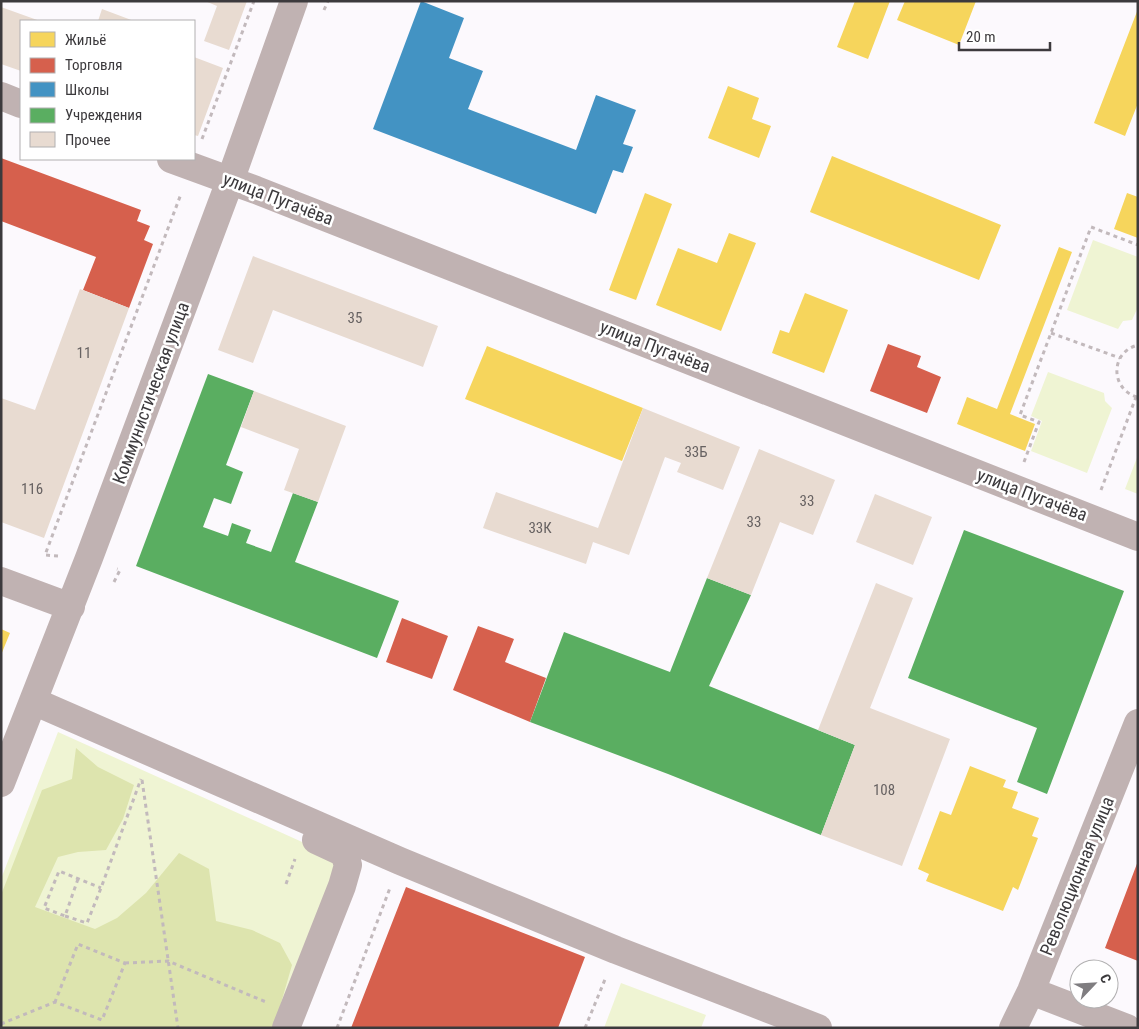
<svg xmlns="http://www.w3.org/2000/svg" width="1139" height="1029" viewBox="0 0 1139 1029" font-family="'Roboto Condensed',sans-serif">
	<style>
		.green { fill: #eff4d3 }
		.forest { fill: #dde4ae }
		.homes { fill: #f6d55c }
		.shops { fill: #d6604d }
		.schools { fill: #4393c3 }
		.public { fill: #5aae61 }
		.building { fill: #e8dbd1 }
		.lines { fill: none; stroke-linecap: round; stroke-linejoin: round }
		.path { stroke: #c2b9bc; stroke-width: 3; stroke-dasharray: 4 4; stroke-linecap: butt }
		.minor { stroke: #c0b2b2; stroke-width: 28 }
		.labels { text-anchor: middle; stroke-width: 5; stroke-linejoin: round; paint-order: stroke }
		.number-label { font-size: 15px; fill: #676262 }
		.street-label { font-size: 18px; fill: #3c3a3d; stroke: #fff }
	</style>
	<rect width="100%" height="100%" fill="#fcf9fd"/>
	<path class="green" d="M1093 240 1138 257V307L1132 320 1123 321 1118 329 1067 310Z
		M1048 372 1104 393 1105 401 1112 408 1087 473 1031 451 1042 421 1031 416Z
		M1138 455V494L1125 489Z
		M58 732 342 860 280 1028H1V879Z
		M621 983 706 1015 701 1028H604Z"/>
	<path class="forest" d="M76 748 98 767 134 785 123 819 106 850 78 852 58 857 35 907 95 929 117 918 146 893 179 853 209 869 216 921 252 930 280 943 292 965 277 1017 273 1028H1V895L42 790 72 779Z"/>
	<path class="homes" d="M855 1H890L868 59 837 47Z
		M905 1H976L959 45 897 20Z
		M1138 9V103L1125 136 1094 123Z
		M728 86 759 98 752 119 771 126 759 158 708 138Z
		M832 156 1001 225 979 280 810 212Z
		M645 193 672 204 636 300 609 290Z
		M1127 193 1138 197V238L1114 229Z
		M729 233 756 243 721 331 656 305 678 248 717 263Z
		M1059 247 1072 252 1010 414 1035 424 1025 451 957 424 967 397 997 409Z
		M805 293 848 310 824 373 772 353 780 330 789 333Z
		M487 346 643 408 622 461 465 399Z
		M1 629 10 633 1 655Z
		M970 766 1006 780 1003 787 1018 792 1012 808 1039 818 1032 836 1038 838 1018 890 1013 887 1003 911 926 881 929 874 918 869 940 811 951 815Z"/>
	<path class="shops" d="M1 158 141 210 137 221 150 226 144 240 153 244 129 308 83 290 96 257 1 221Z
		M888 344 921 356 917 367 941 377 927 413 870 391Z
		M402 618 448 636 432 679 386 662Z
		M478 626 514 639 505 662 546 678 530 722 453 690Z
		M1138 861V961L1105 948Z
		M406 887 585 957 558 1028H351Z"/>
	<path class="schools" d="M421 1 464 18 449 58 483 71 468 109 576 150 596 95 636 110 623 144 633 147 623 173 613 170 596 214 373 129Z"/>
	<path class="public" d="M208 374 254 391 226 465 243 472 231 504 214 498 203 527 228 536 232 523 251 530 246 543 271 552 293 493 318 502 295 562 399 601 377 658 136 566Z
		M964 530 1124 591 1047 794 1017 782 1037 728 908 678Z
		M707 578 751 595 709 686 855 745 821 835 668 774 530 722 564 632 670 672Z"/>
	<path class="building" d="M205 1H247L229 50 204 41 217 6Z
		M1 7 40 21H21V71L1 64Z
		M102 9 134 21H98Z
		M194 57 223 68 198 136 194 135Z
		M253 256 438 326 423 367 273 310 253 363 218 350Z
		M80 289 129 308 44 538 1 522V398L35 410Z
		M254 391 346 426 318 502 284 490 299 449 241 427Z
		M643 408 740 447 723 490 677 472 681 463 665 457 629 555 593 542 586 564 483 528 496 492 598 528Z
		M759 449 835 480 813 535 780 522 751 595 707 578Z
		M875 494 932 517 913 565 856 542Z
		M876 583 913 598 870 708 950 739 902 866 821 835 855 745 818 730Z"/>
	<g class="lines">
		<path class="path" d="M324 10 328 1
			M202 139 254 1
			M1051 333 1120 358
			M1137 397C1110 389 1110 352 1138 345
			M1024 462 1039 422 1020 415 1091 227 1138 245
			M1101 490 1136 397
			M58 556 45 555 181 194
			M114 582 120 570 117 569
			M142 780 178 1028
			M78 879 65 916 44 908 59 871 101 888
			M286 884 295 859
			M65 916 87 923 101 888 141 779
			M125 963 168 961 266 1002
			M1 1024 55 1002 102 1020 125 963 78 944 55 1002
			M337 1028 390 888
			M585 1028 606 977"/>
		<path class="minor" d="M1 96 21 104
			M171 159 256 190 1138 537
			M1 581 71 607
			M33 701 400 861 616 950 818 1028
			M1 783 89 558 230 181 294 1
			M1031 991 1127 1028
			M286 1028 342 886 348 865 344 853 316 840
			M1013 1028 1031 991 1138 723"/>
	</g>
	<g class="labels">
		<g class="number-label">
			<text x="355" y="323">35</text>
			<text x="84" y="358">11</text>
			<text x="696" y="457">33Б</text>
			<text x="32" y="494">116</text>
			<text x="807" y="506">33</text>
			<text x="754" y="527">33</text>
			<text x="540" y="533">33К</text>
			<text x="884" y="795">108</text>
		</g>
		<g class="street-label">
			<text transform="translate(278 199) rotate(21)" y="6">улица Пугачёва</text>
			<text transform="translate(655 347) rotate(21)" y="6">улица Пугачёва</text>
			<text transform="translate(151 393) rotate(-70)" y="6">Коммунистическая улица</text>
			<text transform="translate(1032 495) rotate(21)" y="6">улица Пугачёва</text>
			<text transform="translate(1077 876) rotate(-68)" y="6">Революционная улица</text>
		</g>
	</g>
	<rect width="1139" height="1029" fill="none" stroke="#3c3a3d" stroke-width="5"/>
	<rect x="20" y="20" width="175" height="140" fill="#ffffff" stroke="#b1b0b1"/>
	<rect x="30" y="32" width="25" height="15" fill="#f6d55c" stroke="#b1b0b1"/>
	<text x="65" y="45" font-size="15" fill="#3c3a3d">Жильё</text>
	<rect x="30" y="58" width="25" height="15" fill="#d6604d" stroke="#b1b0b1"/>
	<text x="65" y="70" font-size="15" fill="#3c3a3d">Торговля</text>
	<rect x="30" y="82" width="25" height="15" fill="#4393c3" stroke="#b1b0b1"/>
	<text x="65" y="95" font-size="15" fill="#3c3a3d">Школы</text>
	<rect x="30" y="108" width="25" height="15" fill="#5aae61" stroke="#b1b0b1"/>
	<text x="65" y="120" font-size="15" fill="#3c3a3d">Учреждения</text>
	<rect x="30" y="132" width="25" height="15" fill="#e8dbd1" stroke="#b1b0b1"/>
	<text x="65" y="145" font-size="15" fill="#3c3a3d">Прочее</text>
	<g transform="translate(1094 984) rotate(65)"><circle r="24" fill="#ffffff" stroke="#b1b0b1"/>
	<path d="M0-4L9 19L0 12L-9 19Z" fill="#7f7d80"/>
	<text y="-8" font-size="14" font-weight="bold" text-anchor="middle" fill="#3c3a3d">С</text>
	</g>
	<path d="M959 42v8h91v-8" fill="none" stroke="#3c3a3d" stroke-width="2.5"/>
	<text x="966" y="42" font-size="15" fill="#3c3a3d" stroke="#ffffff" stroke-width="4" paint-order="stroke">20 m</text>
</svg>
